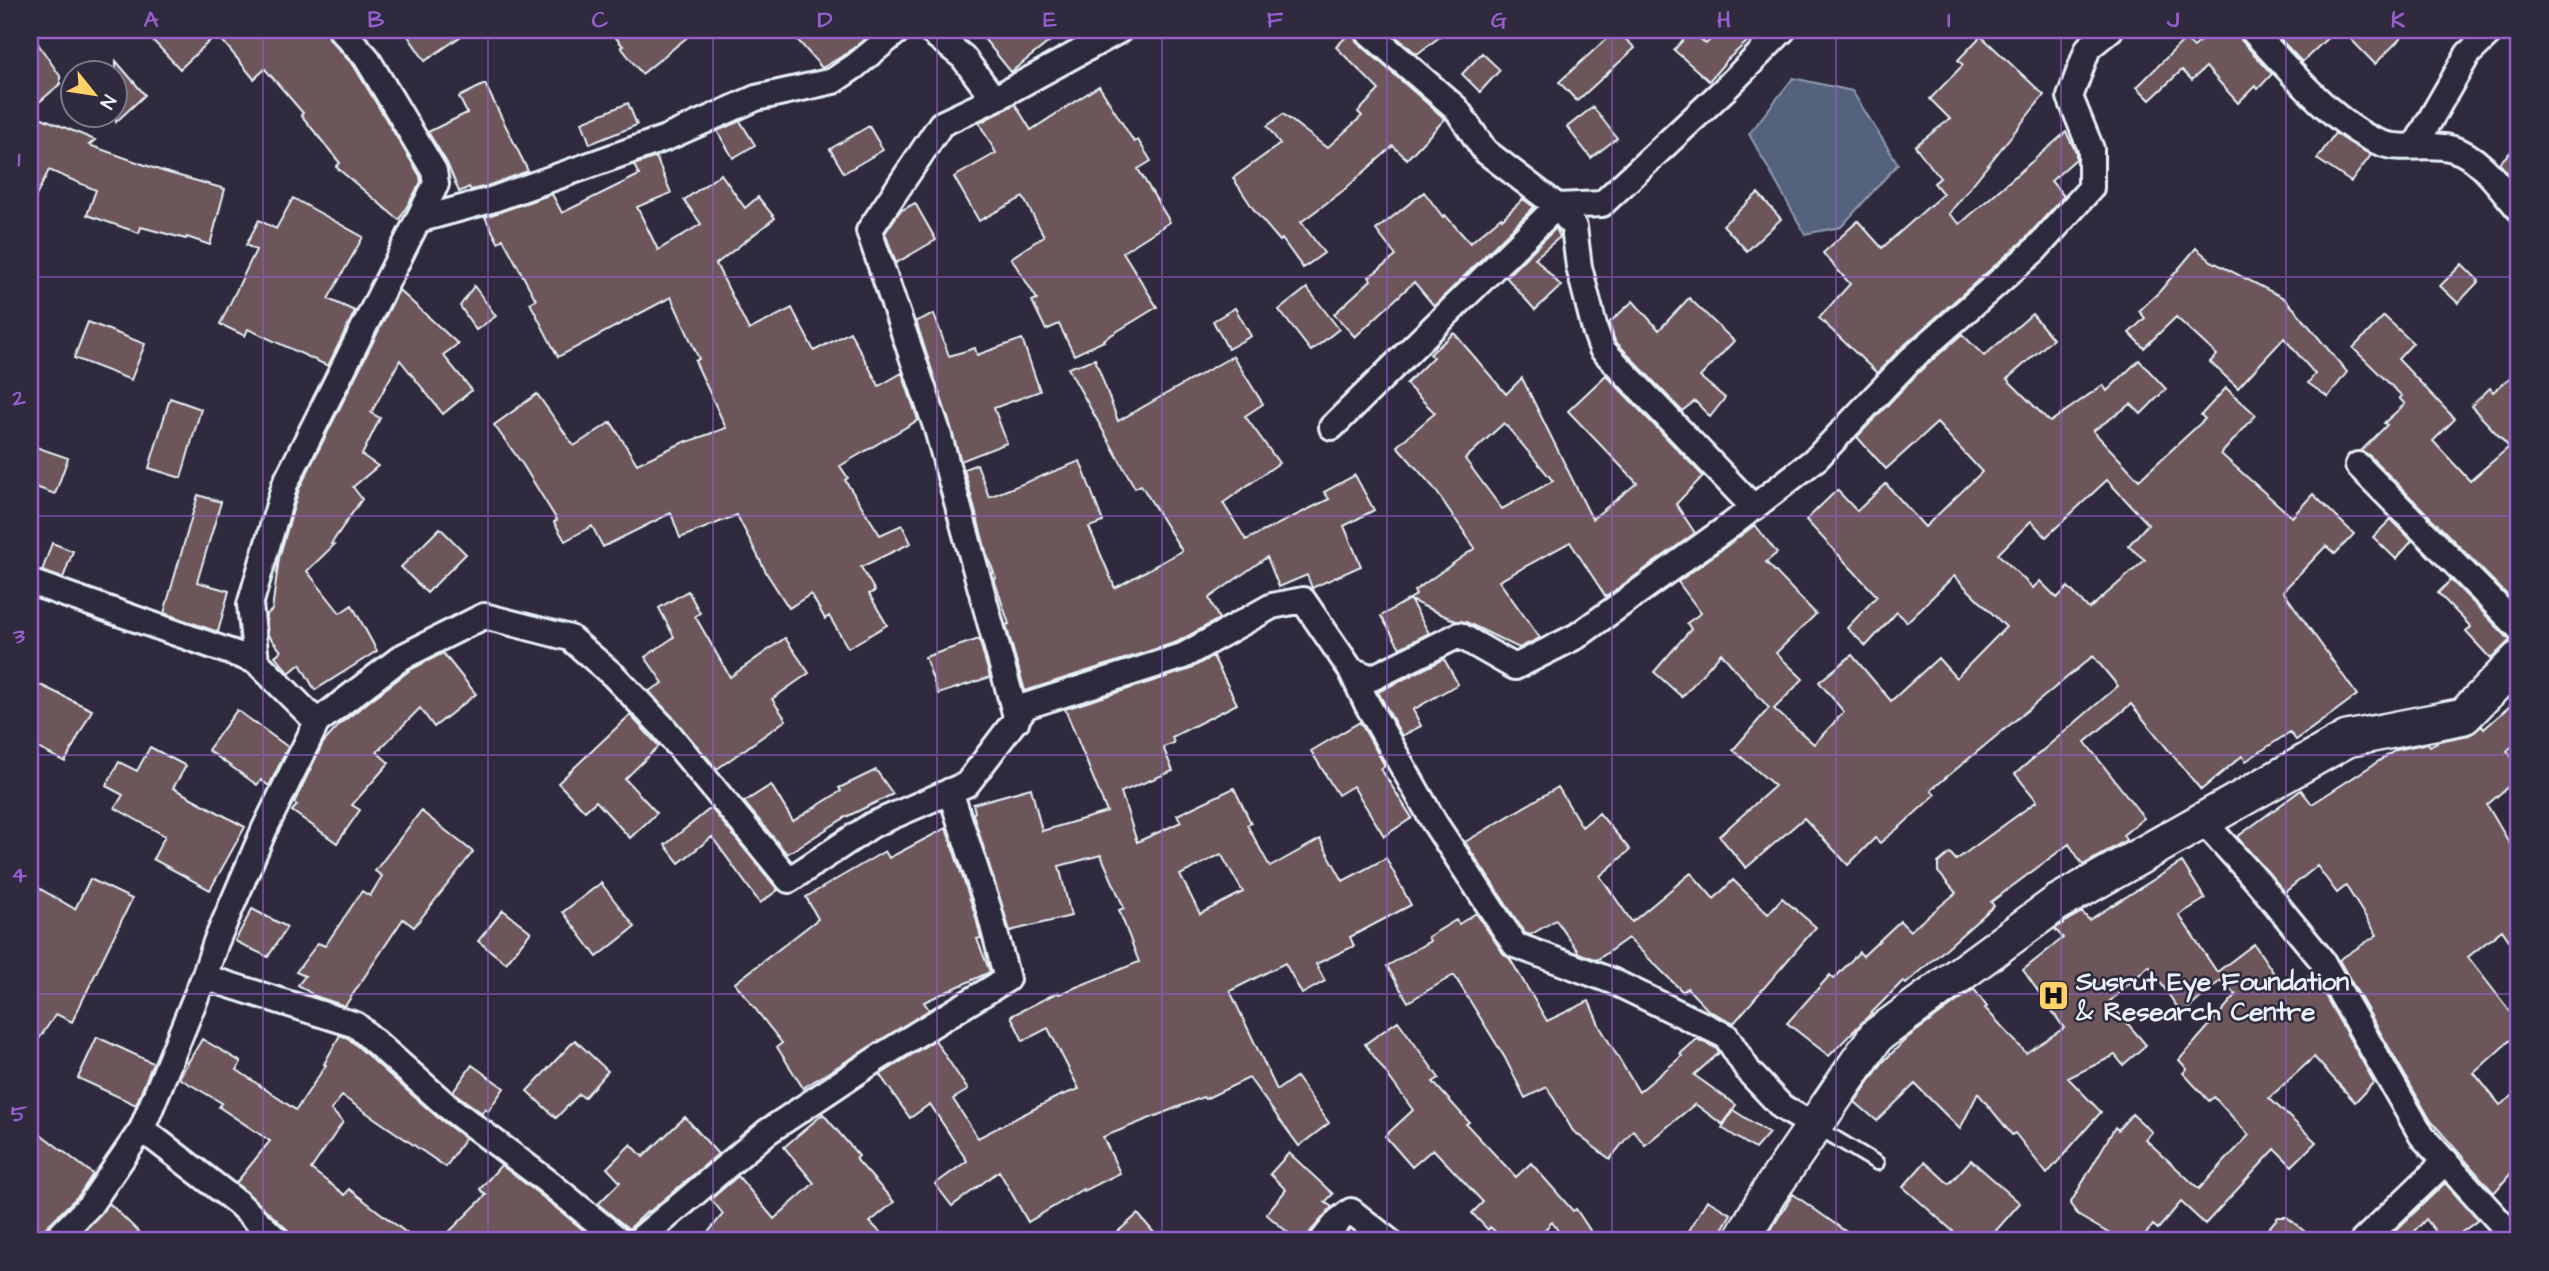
<svg xmlns="http://www.w3.org/2000/svg" width="2549" height="1271" viewBox="0 0 2549 1271" font-family="'Architects Daughter',sans-serif">
	<style>
		.water { fill: #54627e; stroke: #8f9baf; stroke-width: 2 }
		.building { fill: #6c565a; stroke: #e8f1f8; stroke-width: 2; fill-rule: evenodd }
		.lines { fill: none; stroke-linecap: round; stroke-linejoin: round }
		.lane-casing { stroke: #e8f1f8; stroke-width: 18 }
		.street-casing { stroke: #e8f1f8; stroke-width: 30 }
		.secondary-casing { stroke: #e8f1f8; stroke-width: 40 }
		.lane { stroke: #2f2a3d; stroke-width: 12 }
		.street { stroke: #2f2a3d; stroke-width: 24 }
		.secondary { stroke: #2f2a3d; stroke-width: 35 }
		.grid { fill: none; stroke: #965dcd; stroke-width: 2; stroke-opacity: 0.55 }
		.labels { text-anchor: middle; stroke-width: 5; stroke-linejoin: round; paint-order: stroke }
		.poi-label { font-size: 26px; font-weight: bold; fill: #e8f1f8; stroke: #2f2a3d; text-anchor: start }
		.neatline { fill: none; stroke: #965dcd; stroke-width: 2.5 }
		.grid-label { font-size: 23px; text-anchor: middle; font-weight: bold; fill: #965dcd }
	</style>
	<rect width="100%" height="100%" fill="#2f2a3d"/>
	<filter id="ink" filterUnits="userSpaceOnUse"><feTurbulence type="fractalNoise" baseFrequency=".0143" numOctaves="2"/><feDisplacementMap in="SourceGraphic" scale="14" xChannelSelector="R" yChannelSelector="G"/><feConvolveMatrix kernelMatrix="1 2 1 2 8 2 1 2 1" color-interpolation-filters="sRGB"/></filter>
	<g filter="url(#ink)">
		<path class="water" d="M1793 78 1852 91 1898 164 1841 227 1805 234 1749 134Z"/>
		<path class="building" d="M143 30H327L330 40 354 66 420 176 421 182 399 220 336 167 340 163 301 115 303 113 265 69 254 79 217 34 180 69Z
			M404 30H470L425 61Z
			M609 30H696L642 74 621 47 623 46Z
			M789 30H876L846 54 822 68Z
			M977 30H1064L1011 72Z
			M1388 30H1449L1417 54Z
			M1616 30 1635 48 1577 101 1559 82Z
			M1720 30H1760L1727 60 1709 81 1674 50 1691 31 1706 44Z
			M2213 30H2238L2241 40 2272 74 2258 89 2255 86 2238 103 2206 67 2192 80 2182 70 2150 100 2137 87 2185 39 2194 47Z
			M2272 30H2336L2302 62Z
			M2342 30H2409L2375 64Z
			M1352 31 1356 41 1445 119 1407 159 1393 146 1344 190 1301 222 1324 253 1303 268 1282 239 1280 241 1256 213 1233 178 1280 144 1267 126 1283 114 1327 148 1362 116 1358 112 1379 90 1336 47Z
			M30 32 60 76V84L30 110Z
			M1981 36 2044 95 1949 214 1960 224 2066 132 2076 152V159L2051 181 2064 196 2025 239 1900 349 1877 373 1819 318 1850 284 1823 253 1858 221 1882 248 1943 194 1934 183 1940 178 1915 146 1950 119 1930 99 1963 65 1958 60Z
			M1482 53 1500 70 1480 92 1462 74Z
			M116 61 145 95 116 122Z
			M485 84 528 171 487 186 471 190 469 187 459 192 447 163 428 132 467 113 459 97Z
			M1099 86 1134 142 1138 140 1151 161 1138 169 1170 222 1123 252 1157 307 1103 340 1104 341 1074 355 1059 324 1046 330 1032 301 1037 299 1011 258 1044 236 1023 197 979 221 954 177 996 153 979 123 1015 104 1031 130Z
			M628 103 637 125 590 144 582 122Z
			M1593 107 1617 138 1591 158 1567 127Z
			M30 113 95 140 89 145 162 171 225 189 210 245 187 237 186 239 141 227 139 233 87 215 96 190 49 170 30 208Z
			M740 121 755 145 733 158 717 131Z
			M869 126 883 150 844 173 830 149Z
			M2335 133 2371 155 2351 182 2317 159Z
			M2519 144V186L2499 163Z
			M656 157 671 193 637 207 658 250 701 224 684 200 721 174 745 208 758 197 775 218 716 264 749 330 792 308 814 351 850 332 879 386 902 373 918 420 840 466 848 478 845 480 880 535 902 525 911 543 861 567 875 591 869 594 887 625 848 648 829 616 825 619 811 594 789 608 767 574 737 515 680 538 671 513 603 547 592 526 565 541 554 522 557 520 523 465 494 425 537 394 574 446 611 422 637 464 686 441 687 442 726 428 695 361 699 359 671 297 558 357 530 303 536 300 503 239 498 242 485 217 552 194 562 213 639 175 634 165Z
			M1424 192 1443 217 1445 215 1470 243 1501 217 1502 219 1523 199 1534 207 1434 306 1414 282 1355 337 1334 314 1371 280 1369 277 1396 256 1376 230Z
			M1758 193 1781 219 1747 251 1723 225Z
			M293 198 363 237 328 299 355 311 328 366 248 329 245 336 220 324 256 250 246 245 259 220 276 229Z
			M915 203 936 240 896 263 885 233 900 211Z
			M1556 228 1560 237 1535 258 1561 286 1535 310 1506 277Z
			M2196 248 2211 261 2284 298 2298 313 2347 372 2328 397 2308 383 2315 374 2284 338 2238 388 2210 362 2217 355 2176 317 2144 348 2129 333 2145 318 2139 311 2160 291Z
			M2462 264 2479 281 2458 303 2440 286Z
			M474 286 496 316 476 330 460 306Z
			M1307 288 1339 329 1311 351 1279 310Z
			M399 290 458 344 443 355 472 390 443 414 400 360 371 413 380 418 362 455 378 466 353 487 362 499 331 544 334 545 307 571 340 613 352 605 377 651 315 690 300 664 289 673 275 656 281 651 268 635 266 615 272 610 279 558 299 489Z
			M1689 298 1734 341 1700 377 1725 398 1710 417 1695 401 1682 411 1615 341 1609 323 1633 301 1659 330Z
			M1235 308 1251 336 1228 349 1213 321Z
			M934 314 949 356 975 348 977 355 1022 339 1040 391 994 408 1007 443 961 461 916 321Z
			M2032 314 2053 339 2007 379 2050 422 2103 385 2107 391 2139 360 2166 389 2141 414 2131 404 2093 431 2139 480 2205 419 2201 415 2226 388 2256 415 2221 454 2292 517 2313 494 2354 534 2335 554 2326 546 2283 591 2357 695 2296 740 2290 732 2246 761 2242 756 2201 790 2131 704 2085 742 2144 818 2123 835 2126 840 2083 865 2069 844 1991 902 1994 906 1906 984 1903 981 1829 1056 1787 1023 1830 975 1834 979 1859 952 1863 956 1900 921 1910 931 1956 893 1938 872V863L1950 853 1956 860 2037 801 2015 774 2118 686 2093 656 1931 790 1935 795 1902 825 1880 843 1875 838 1848 865 1804 818 1746 868 1719 836 1775 786 1733 750 1769 708 1721 653 1682 697 1654 672 1691 629 1687 623 1701 613 1678 582 1755 525 1777 553 1766 562 1816 614 1776 653 1803 679 1774 709 1814 744 1844 712 1819 682 1852 655 1891 701 1938 658 1956 678 2006 627 1954 576 1907 622 1897 612 1866 646 1847 628 1877 596 1806 520 1837 490 1857 511 1886 484 1925 527 1982 472 1937 423 1886 469 1857 437 1920 371 1962 334 1984 356ZM2107 480 2148 524 2128 546 2145 560 2089 609 2068 587 2057 598 2040 581 2033 588 1998 554 2031 521 2046 537Z
			M2384 316 2413 343 2398 359 2455 419 2433 441 2470 481 2509 447 2471 406 2490 388 2493 392 2519 370V607L2369 455 2361 451 2387 425 2384 423 2405 404 2399 398 2402 396 2353 348Z
			M88 322 145 344 131 380 74 358Z
			M1454 333 1506 394 1522 378 1592 519 1637 483 1568 411 1606 375 1703 476 1676 504 1695 533 1606 597 1570 542 1499 581 1540 638 1519 648 1466 622 1456 621 1410 600 1429 633 1400 648 1381 616 1416 595 1414 591 1475 548 1434 488 1397 446 1435 413 1406 384 1433 357 1430 354ZM1504 423 1553 481 1502 509 1465 459Z
			M1233 356 1263 404 1245 416 1279 463 1223 503 1246 540 1329 499 1324 492 1355 475 1374 510 1344 526 1361 566 1312 588 1307 575 1279 587 1267 557 1209 598 1219 619 1177 642 1025 691 1006 625 1009 624 994 579 996 578 987 555 964 469 977 464 989 497 1080 461 1103 522 1089 527 1115 588 1182 551 1141 485 1135 488 1068 368 1095 359 1118 421Z
			M170 398 201 409 181 478 149 468Z
			M30 445 68 458 55 494 30 485Z
			M198 495 221 502 197 582 229 591 218 632 164 613Z
			M2391 519 2412 541 2396 559 2373 537Z
			M440 528 466 554 427 593 401 567Z
			M52 543 73 551 63 578 42 571Z
			M2451 580 2510 640 2491 659 2466 632 2471 627 2438 593Z
			M688 591 700 613 695 616 730 677 785 638 809 673 772 699 786 720 717 769 649 691 663 683 645 657 674 637 659 608Z
			M979 639 990 677 938 694 925 657Z
			M443 653 476 694 434 727 420 708 377 752 389 763 352 805 360 810 337 843 292 811 297 805 294 803 323 743 341 723 410 670Z
			M1213 656 1237 704 1172 737 1174 743 1163 747 1173 771 1121 792 1137 842 1181 822 1177 815 1234 788 1251 823 1247 825 1270 867 1320 839 1343 881 1386 858 1411 905 1350 937 1354 946 1316 964 1325 981 1302 994 1285 963 1230 991 1277 1090 1296 1077 1329 1123 1299 1146 1249 1078 1205 1099 1203 1097 1103 1137 1120 1173 1084 1191 1083 1189 1028 1222 999 1171 952 1206 935 1184 967 1161 930 1104 910 1118 880 1075 935 1040 968 1090 953 1099 978 1138 1057 1097 1079 1089 1048 1028 1023 1041 1011 1016 1058 992 1059 994 1139 962 1119 910 1124 908 1101 855 1059 866 1071 916 1010 931 973 814 975 812 973 804 1031 788 1042 831 1107 812 1065 709 1188 670ZM1221 854 1243 892 1200 914 1180 875Z
			M1444 659 1458 684 1413 710 1421 726 1402 736 1378 692Z
			M30 680 92 710 65 762 30 744Z
			M2519 698V740L2507 751 2519 766V777L2487 805 2510 844 2519 835V955L2502 930 2468 957 2519 1023V1032L2474 1073 2500 1105 2519 1091V1164L2494 1193 2431 1121 2339 960 2377 935 2346 886 2337 893 2317 866 2285 892 2237 837 2301 790 2312 804 2396 750 2428 743 2430 746 2439 741 2469 735 2482 726 2484 729Z
			M237 710 288 747 269 786 261 780 257 785 208 750Z
			M630 715 659 746 625 779 657 813 630 838 596 801 585 811 558 783Z
			M1360 722 1385 766 1381 769 1412 818 1384 836 1353 786 1338 795 1311 751Z
			M150 747 186 766 173 788 245 827 210 890 153 859 165 836 115 808 123 795 106 786 119 762 137 771Z
			M876 770 893 794 846 817 787 854 744 802 771 785 793 821 841 791 839 788Z
			M1558 787 1582 827 1599 813 1630 850 1600 876 1632 922 1691 873 1714 899 1733 880 1768 914 1782 898 1816 927 1734 1023 1709 1011 1687 988 1683 992 1628 938 1597 960 1579 953 1556 920 1530 935 1525 933 1465 842Z
			M711 808 778 890 760 903 712 837 679 863 665 845Z
			M421 811 473 852 414 927 403 919 345 1006 315 996 298 985 305 976 296 972 318 943 325 946 362 891 370 896 382 876 375 871Z
			M946 828 975 914 981 938 977 939 990 972 924 1002 929 1010 803 1088 777 1047 782 1043 735 983 818 919 806 897 885 851 889 858Z
			M2182 862 2205 899 2179 915 2217 972 2254 944 2286 991 2313 974 2374 1082 2355 1102 2314 1057 2269 1098 2316 1142 2292 1166 2275 1149 2205 1224 2181 1202 2158 1229 2153 1225 2141 1241H2105L2110 1234 2079 1216 2070 1204 2115 1127 2118 1130 2132 1114 2152 1132 2145 1139 2199 1189 2249 1135 2214 1097 2209 1101 2183 1073 2187 1069 2179 1060 2236 995 2221 980 2182 1014 2149 966 2109 1002 2146 1045 2123 1065 2115 1055 2068 1078 2101 1112 2047 1174 2015 1133 2012 1135 1978 1093 1960 1129 1915 1084 1877 1121 1855 1102 1883 1062 1907 1038 1974 989 1987 1007 1985 1008 2026 1053 2064 1028 2023 970 2063 938 2055 929 2068 920 2082 912 2089 920Z
			M90 879 132 899 72 1022 56 1014 30 1052V883L75 909Z
			M601 883 635 927 597 957 563 912Z
			M252 909 287 927 268 957 235 941Z
			M503 910 531 932 506 963 478 941Z
			M1476 913 1503 953 1510 959 1547 1021 1589 1001 1600 1027 1639 1092 1682 1056 1680 1054 1697 1039 1716 1048 1719 1053 1694 1075 1736 1105 1722 1124 1695 1104 1645 1145 1633 1130 1610 1159 1573 1131 1547 1087 1525 1098 1505 1058 1454 975 1408 1002 1387 966 1430 941 1428 937 1456 920 1459 924Z
			M1398 1021 1439 1078 1433 1082 1469 1122 1466 1124 1516 1177 1531 1163 1573 1211 1576 1209 1597 1241H1565L1552 1222 1534 1241H1506L1490 1227 1488 1230 1472 1213 1483 1202 1433 1149 1412 1167 1385 1136 1413 1110 1365 1044Z
			M340 1035 348 1038 437 1117 465 1138 446 1167 342 1096 331 1110 343 1122 311 1169 345 1195 349 1189 417 1241H292L288 1230 236 1183 270 1141 219 1107 222 1103 179 1078 202 1039 241 1062 237 1070 296 1110 326 1065 324 1064Z
			M97 1037 153 1063 136 1105 78 1078Z
			M575 1040 608 1071 584 1098 579 1094 556 1118 527 1091Z
			M472 1065 504 1088 488 1111 485 1108 482 1113 453 1092Z
			M1733 1110 1769 1133 1755 1149 1722 1128Z
			M823 1114 859 1156 856 1159 894 1202 870 1222 889 1241H701L723 1214 711 1199 738 1176 774 1219 814 1183 784 1147Z
			M685 1117 718 1154 649 1212 648 1211 629 1229 598 1204 620 1182 607 1168 631 1144 643 1157Z
			M30 1126 93 1174 79 1195 43 1230 40 1241H30Z
			M1289 1153 1333 1194 1325 1202 1332 1207 1310 1232 1307 1241H1298L1266 1214 1286 1190 1270 1174Z
			M1971 1160 2020 1203 1987 1241H1964L1903 1187 1925 1162 1949 1184Z
			M501 1165 539 1194 592 1237 594 1241H440L486 1195 480 1189Z
			M2445 1183 2478 1220 2450 1241H2443L2426 1219 2406 1241H2400L2392 1234Z
			M1793 1194 1859 1241H1764Z
			M1707 1200 1731 1214 1715 1241H1683Z
			M109 1203 148 1241H75Z
			M1138 1214 1161 1241H1107Z
			M2278 1217H2287L2316 1241H2258Z"/>
		<g class="lines">
			<defs>
				<path id="lane" d="M1817 1127 1877 1163"/>
				<path id="street" d="M929 30 963 57 994 99
					M1366 30 1456 108 1485 151 1557 206 1574 227 1579 267 1595 330 1602 349 1754 508
					M2252 30C2285 65 2338 130 2384 144 2405 151 2431 142 2453 149 2481 157 2501 189 2519 209
					M2415 146 2468 54 2493 30
					M418 220 491 200 666 138 756 98 833 81 855 66 899 30
					M1332 427 1557 206 1602 204 1725 89 1783 30
					M2358 465 2519 628
					M30 582 256 661
					M1351 670 1367 704 1434 822 1515 945 1612 981 1726 1036 1749 1072 1782 1107 1814 1126
					M1017 720 937 429 869 231 941 124 994 99 1120 30
					M317 722 256 661 250 605 285 484 436 184 434 171 366 57 341 30
					M2203 821 2258 882 2321 959 2422 1136 2517 1241
					M204 977 356 1025 447 1106 548 1182 620 1241
					M142 1129 238 1203 278 1241
					M54 1241 90 1205 142 1129 204 977 216 942 265 828 317 722 402 657 484 616 570 638 614 676 663 727 789 880 872 825 967 784 1026 706 1183 656 1272 606 1303 600 1351 670 1372 678 1459 635 1515 667 1577 636 1731 525 1817 458 1910 360 2035 250 2091 188V149L2070 97 2088 48 2110 30
					M638 1241 767 1132 878 1058 1007 979 989 910 950 791
					M1322 1241 1338 1221 1351 1211 1389 1241
					M2363 1241 2446 1161"/>
				<path id="secondary" d="M1741 1241 1768 1194 1876 1036 2057 903 2347 739 2464 716 2519 659"/>
			</defs>
			<use href="#lane" class="lane-casing"/>
			<use href="#street" class="street-casing"/>
			<use href="#secondary" class="secondary-casing"/>
			<use href="#lane" class="lane"/>
			<use href="#street" class="street"/>
			<use href="#secondary" class="secondary"/>
		</g>
	</g>
	<path class="grid" d="M263 30V1241M488 30V1241M713 30V1241M937 30V1241M1162 30V1241M1387 30V1241M1612 30V1241M1836 30V1241M2061 30V1241M2286 30V1241M30 277H2519M30 516H2519M30 755H2519M30 994H2519"/>
	<defs>
		<symbol id="hospital-square" viewBox="-11 -11 22 22"><rect x="-9" y="-9" width="18" height="18" rx="4" fill="#ffd166" stroke="#2f2a3d"/><path d="M-5-5h3v3.5h4V-5h3V5h-3V1.5h-4V5h-3Z" fill="#111"/></symbol>
	</defs>
	<g fill-rule="evenodd">
		<use href="#hospital-square" x="2036" y="978" width="35" height="35"/>
	</g>
	<g class="labels">
		<g class="poi-label">
			<text x="2076" y="990">Susrut Eye Foundation<tspan x="2076" dy="30">&amp; Research Centre</tspan></text>
		</g>
	</g>
	<rect width="2549" height="1271" fill="none" stroke="#2f2a3d" stroke-width="77"/>
	<g transform="translate(94 94) rotate(120)"><circle r="33" fill="#2f2a3d" stroke="#797a88" stroke-width="2"/>
	<path d="M0-5L12 26L0 18L-12 26Z" fill="#ffd166"/>
	<text y="-10" font-size="19" font-weight="bold" text-anchor="middle" fill="#e8f1f8">N</text>
	</g>
	<rect x="38" y="38" width="2472" height="1194" class="neatline"/>
	<g class="grid-label">
		<text x="151" y="27">A</text>
		<text x="376" y="27">B</text>
		<text x="600" y="27">C</text>
		<text x="825" y="27">D</text>
		<text x="1050" y="27">E</text>
		<text x="1275" y="27">F</text>
		<text x="1499" y="27">G</text>
		<text x="1724" y="27">H</text>
		<text x="1949" y="27">I</text>
		<text x="2173" y="27">J</text>
		<text x="2398" y="27">K</text>
		<text x="19" y="166">1</text>
		<text x="19" y="405">2</text>
		<text x="19" y="643">3</text>
		<text x="19" y="882">4</text>
		<text x="19" y="1121">5</text>
	</g>
</svg>
